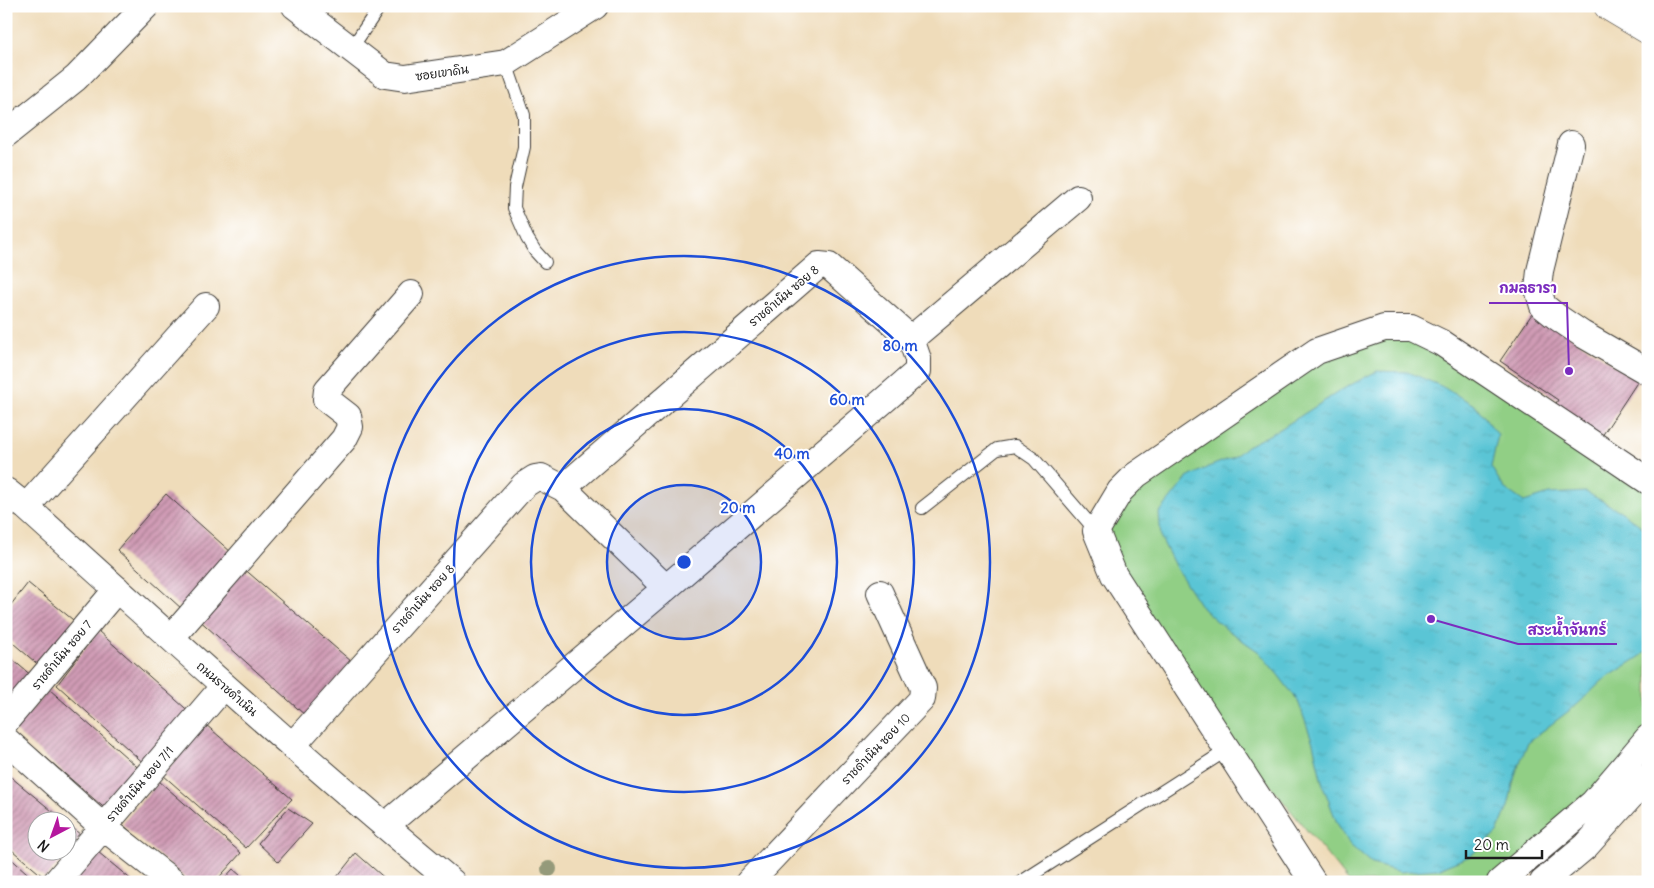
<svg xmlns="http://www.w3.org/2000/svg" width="1654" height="888" viewBox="0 0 1654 888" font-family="Delius,'Playpen Sans Thai',sans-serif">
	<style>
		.park { fill: #91cf85; stroke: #567650 }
		.water { fill: url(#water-ripples); stroke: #3b7078 }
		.building { fill: url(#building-hatch) }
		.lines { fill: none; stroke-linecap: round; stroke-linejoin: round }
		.service-casing { stroke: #3c3934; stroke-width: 14 }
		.minor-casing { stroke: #3c3934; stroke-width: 28 }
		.secondary-casing { stroke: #3c3934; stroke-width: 29 }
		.service { stroke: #fff; stroke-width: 12 }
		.minor { stroke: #fff; stroke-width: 26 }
		.secondary { stroke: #fff; stroke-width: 28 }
		.tree { fill: #959a7a }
		.ring { fill: none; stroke: #1d4ed8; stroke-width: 2.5 }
		.labels { text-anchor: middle; stroke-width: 4; stroke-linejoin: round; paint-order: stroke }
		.street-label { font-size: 12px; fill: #1c1c1c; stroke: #fff }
		.centre { fill: #1d4ed8; stroke: #fff; stroke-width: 2.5 }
		.ring-label { font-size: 15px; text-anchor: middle; font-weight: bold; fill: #1d4ed8; stroke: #fff; stroke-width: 4; stroke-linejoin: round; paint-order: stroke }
		.leader { fill: none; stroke: #7b2cbf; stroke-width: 2 }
		.callout-dot { fill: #7b2cbf; stroke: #fff; stroke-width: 2 }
		.callout-label { font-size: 14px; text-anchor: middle; font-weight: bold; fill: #7b2cbf; stroke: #fff; stroke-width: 4; stroke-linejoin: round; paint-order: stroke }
	</style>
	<defs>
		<pattern id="water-ripples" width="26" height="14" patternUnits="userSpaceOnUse" patternTransform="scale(1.25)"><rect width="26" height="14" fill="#5ac5d5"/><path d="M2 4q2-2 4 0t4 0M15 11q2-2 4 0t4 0" fill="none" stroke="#4ea9b6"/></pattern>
		<pattern id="building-hatch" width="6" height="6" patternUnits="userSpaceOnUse" patternTransform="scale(1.25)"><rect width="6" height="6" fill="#d09bb5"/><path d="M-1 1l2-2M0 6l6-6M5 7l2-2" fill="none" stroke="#a87e92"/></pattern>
	</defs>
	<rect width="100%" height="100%" fill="#fff"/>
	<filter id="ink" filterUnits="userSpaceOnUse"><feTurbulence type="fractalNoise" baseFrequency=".02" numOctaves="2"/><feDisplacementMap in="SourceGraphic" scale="10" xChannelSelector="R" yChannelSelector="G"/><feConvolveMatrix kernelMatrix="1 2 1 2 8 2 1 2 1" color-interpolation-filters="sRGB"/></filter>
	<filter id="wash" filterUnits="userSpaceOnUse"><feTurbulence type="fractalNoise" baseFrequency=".0096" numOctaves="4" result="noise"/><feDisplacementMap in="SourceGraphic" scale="20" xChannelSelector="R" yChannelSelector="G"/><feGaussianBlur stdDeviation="1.12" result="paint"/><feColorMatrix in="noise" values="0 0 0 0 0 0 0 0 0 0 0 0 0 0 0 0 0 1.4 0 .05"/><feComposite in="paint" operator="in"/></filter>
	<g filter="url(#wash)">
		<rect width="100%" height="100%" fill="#efdcba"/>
		<path class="park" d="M1411 330 1648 484V734L1506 882H1349L1186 682 1107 552 1111 511 1122 492 1318 354Z"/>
		<path class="water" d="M1377 371 1408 372 1441 386 1476 406 1498 435 1491 467 1504 488 1524 502 1549 494 1586 492 1622 512 1648 531V650L1641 656 1602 681 1578 704 1528 742 1515 775 1508 807 1497 833 1470 856 1438 869 1400 872 1372 864 1350 845 1337 823 1322 783 1313 743 1298 701 1279 676 1259 652 1226 629 1203 609 1176 568 1161 538 1159 513 1187 478 1208 467 1234 457 1247 446 1277 431 1343 389Z"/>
		<g id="blocks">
			<path class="building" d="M1534 311 1638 381 1600 439 1553 408 1558 400 1500 361Z
				M166 494 232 553 182 609 117 550Z
				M242 567 352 662 307 717 196 617Z
				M28 583 78 624 42 668 6 637V611Z
				M98 631 193 715 148 767 57 685Z
				M6 654 33 677 6 710Z
				M49 689 144 773 109 812 14 730Z
				M205 724 292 799 246 848 163 775Z
				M6 773 63 820H38V850H68V824L82 836 45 878 6 845Z
				M159 781 241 853 215 882H190L122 824Z
				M288 808 312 824 278 862 258 843Z
				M98 852 134 882H71Z
				M356 853 389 882H333Z
				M6 854 37 882H6Z
				M233 869 248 882H221Z"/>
		</g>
	</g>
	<g filter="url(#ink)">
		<use href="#blocks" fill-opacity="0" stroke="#3c3934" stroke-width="1"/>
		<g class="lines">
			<defs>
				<path id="service" d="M351 49 380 6
					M506 63 524 115V147L515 187 514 208 527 238 535 251 545 262
					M922 508 997 449 1015 446 1034 459 1096 531
					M1021 882 1227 750"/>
				<path id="minor" d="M295 6 385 75 405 78 506 63 595 6
					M6 134 76 78 146 6
					M1571 144 1540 271 1538 289 1543 306 1557 317 1582 334 1648 372
					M911 339 1078 198
					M6 491 26 507C166 634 306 761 452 882
					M26 507 206 306
					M171 638 344 439 350 427 348 416 326 399 327 390 411 294
					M6 721 117 589
					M6 740 103 827 173 882
					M292 746 524 485 535 478 541 477 563 488 666 588
					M385 826 666 588 918 371V359L911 339 829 266 819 265 563 488
					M56 882 224 686
					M749 882 922 699 923 688 880 593
					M1313 882 1114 575 1096 531 1120 491 1136 475 1317 351 1384 328H1411L1442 343 1648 481
					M1500 882 1593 803 1648 738
					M1543 882 1586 846 1648 777"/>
				<path id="secondary" d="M1608 6 1648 30"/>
			</defs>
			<use href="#service" class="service-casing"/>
			<use href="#minor" class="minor-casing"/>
			<use href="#secondary" class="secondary-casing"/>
			<use href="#service" class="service"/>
			<use href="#minor" class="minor"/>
			<use href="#secondary" class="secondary"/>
		</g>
		<circle class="tree" cx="549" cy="869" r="8"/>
	</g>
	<circle cx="684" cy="562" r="77" fill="#1d4ed8" fill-opacity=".12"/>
	<g class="ring">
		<circle cx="684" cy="562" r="77"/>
		<circle cx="684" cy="562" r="153"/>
		<circle cx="684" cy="562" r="230"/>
		<circle cx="684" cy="562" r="306"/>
	</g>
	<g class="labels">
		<g class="street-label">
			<text transform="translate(442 73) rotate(-8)" y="4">ซอยเขาดิน</text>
			<text transform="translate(784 296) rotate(-40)" y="4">ราชดำเนิน ซอย 8</text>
			<text transform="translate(423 599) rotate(-48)" y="4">ราชดำเนิน ซอย 8</text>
			<text transform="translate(62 655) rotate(-50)" y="4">ราชดำเนิน ซอย 7</text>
			<text transform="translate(227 689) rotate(41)" y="4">ถนนราชดำเนิน</text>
			<text transform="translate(876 749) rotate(-46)" y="4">ราชดำเนิน ซอย 10</text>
			<text transform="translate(140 784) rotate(-49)" y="4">ราชดำเนิน ซอย 7/1</text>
		</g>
	</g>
	<circle cx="684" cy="562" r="8" class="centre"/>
	<g class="ring-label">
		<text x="900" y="351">80 m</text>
		<text x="847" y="405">60 m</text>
		<text x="792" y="459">40 m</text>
		<text x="738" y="513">20 m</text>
	</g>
	<path class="leader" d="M1569 371L1567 303H1489M1431 619L1518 644H1617"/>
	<g class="callout-dot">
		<circle cx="1569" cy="371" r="5"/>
		<circle cx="1431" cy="619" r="5"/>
	</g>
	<g class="callout-label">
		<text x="1528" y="293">กมลธารา</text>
		<text x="1567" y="635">สระน้ำจันทร์</text>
	</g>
	<rect width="1654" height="888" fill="none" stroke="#fff" stroke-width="25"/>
	<g transform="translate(52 836) rotate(221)"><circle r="24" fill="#ffffff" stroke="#a4a4a4"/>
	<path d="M0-4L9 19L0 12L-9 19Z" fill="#b5179e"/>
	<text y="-8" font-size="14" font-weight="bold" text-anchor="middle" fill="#1c1c1c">N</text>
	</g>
	<path d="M1466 850v8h76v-8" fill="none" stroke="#1c1c1c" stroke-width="2.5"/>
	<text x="1474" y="850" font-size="15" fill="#1c1c1c" stroke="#ffffff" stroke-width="4" paint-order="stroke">20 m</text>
</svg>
